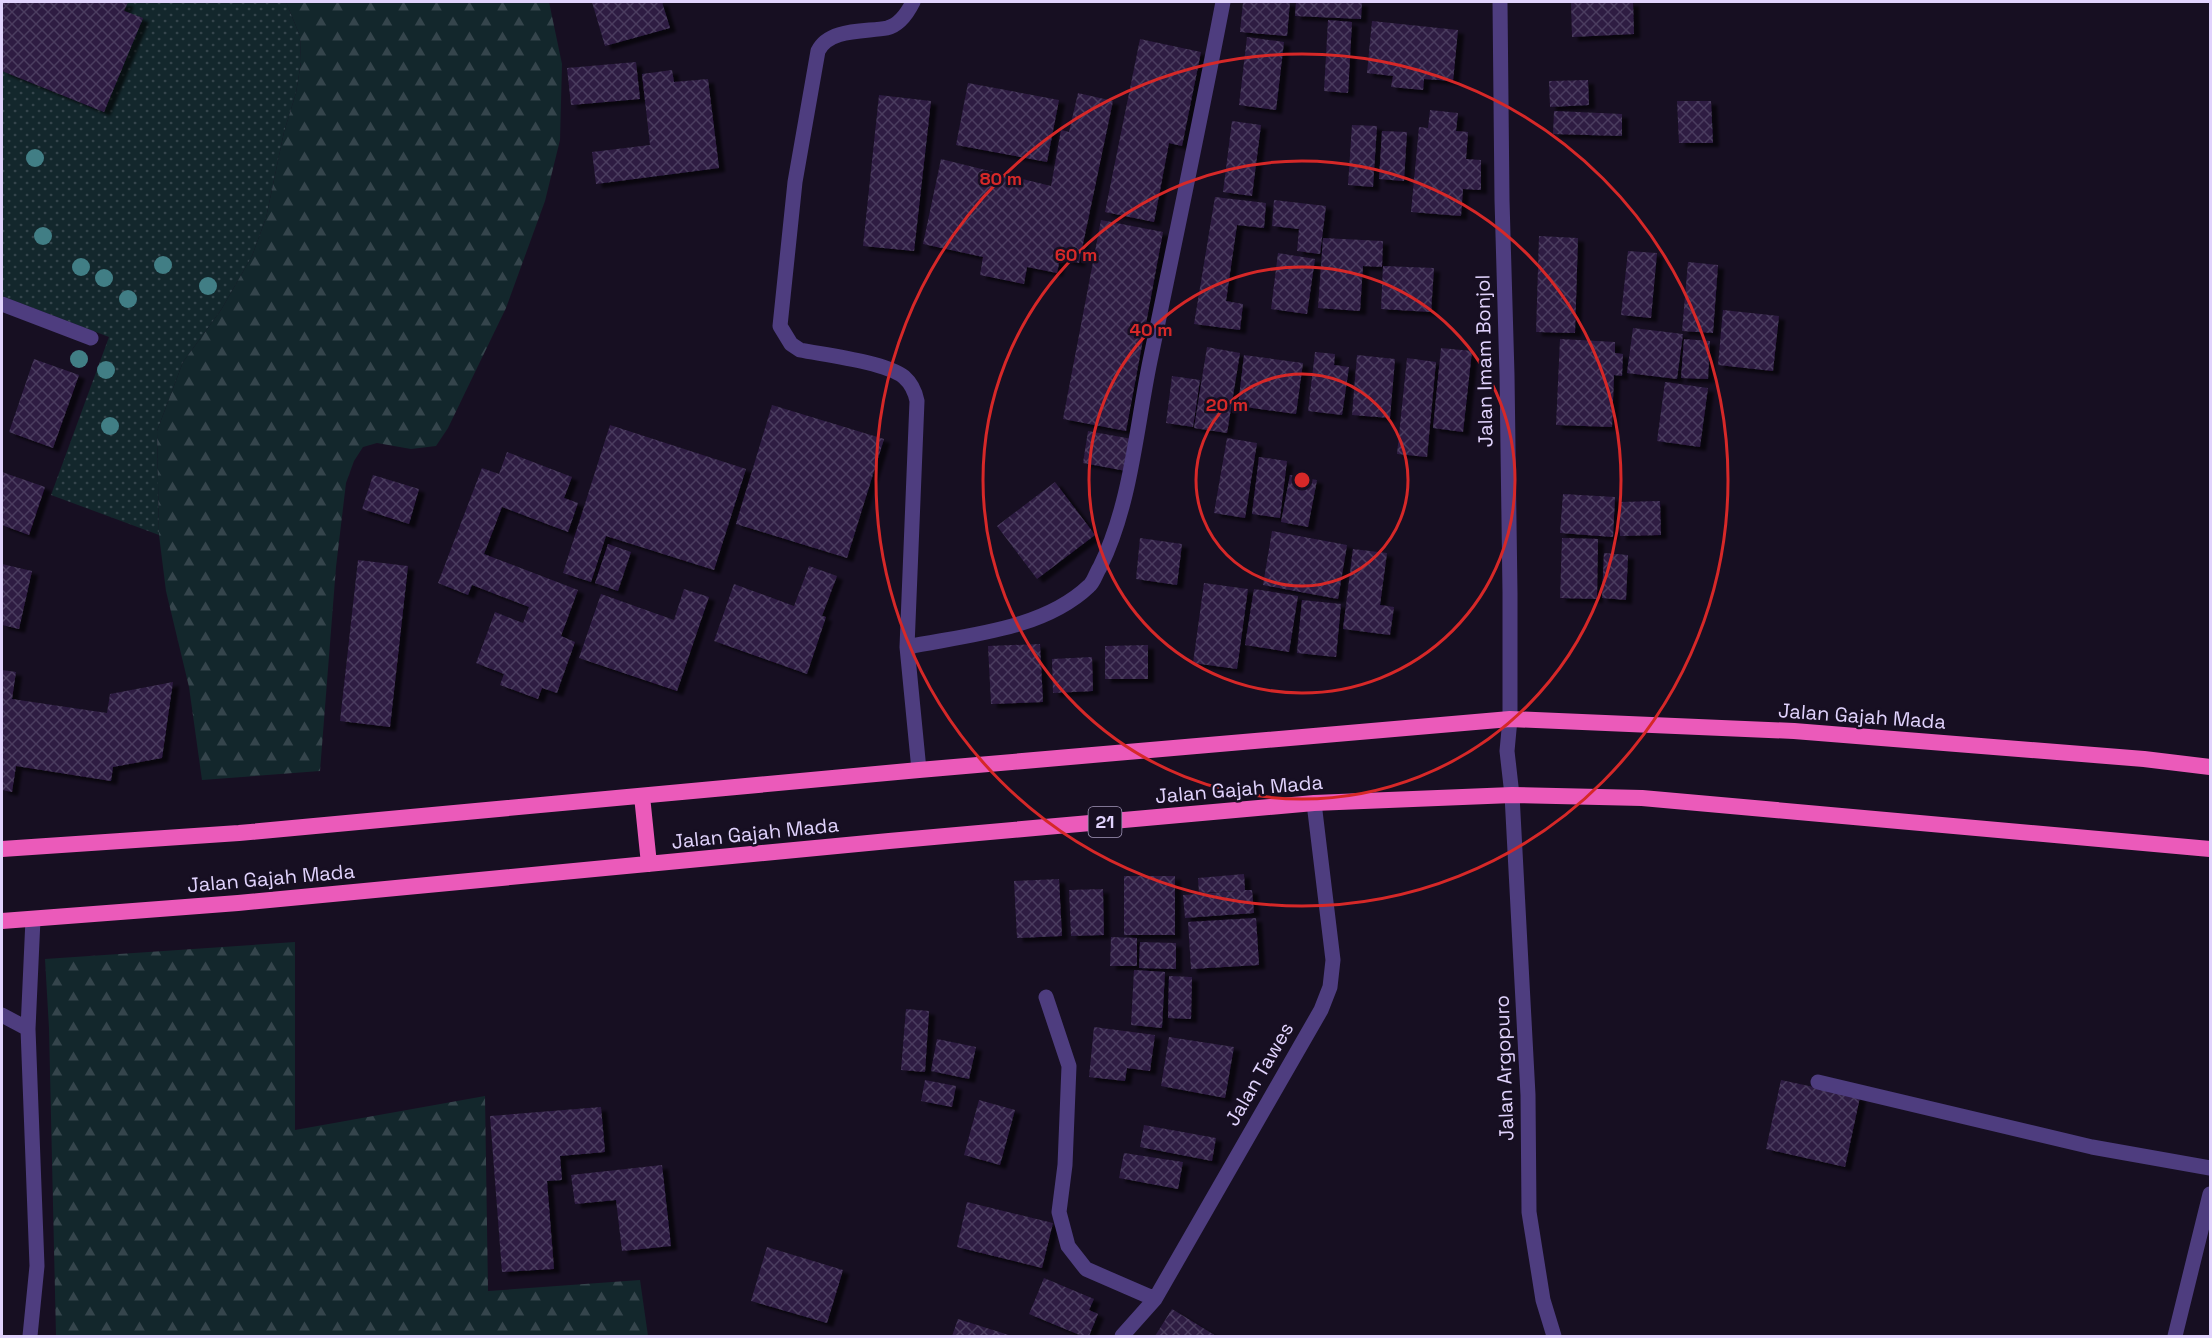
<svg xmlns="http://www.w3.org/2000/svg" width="2212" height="1338" viewBox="0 0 2212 1338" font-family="'Space Grotesk',sans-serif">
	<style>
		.grass { fill: url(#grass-dots) }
		.forest { fill: url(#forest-firs) }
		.building { fill: url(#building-cross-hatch); filter: url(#shadow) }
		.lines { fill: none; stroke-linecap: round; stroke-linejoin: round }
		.service { stroke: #4e3d7f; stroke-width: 15 }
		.minor { stroke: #4e3d7f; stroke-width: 15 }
		.tertiary { stroke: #4e3d7f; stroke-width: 15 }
		.trunk { stroke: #eb5aba; stroke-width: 16 }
		.tree { fill: #417e85 }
		.ring { fill: none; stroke: #d62828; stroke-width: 3 }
		.labels { text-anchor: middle; stroke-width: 5; stroke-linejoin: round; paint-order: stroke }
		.shield { fill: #170f22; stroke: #a498bb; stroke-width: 1.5 }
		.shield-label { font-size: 18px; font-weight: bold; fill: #e1d3fd }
		.street-label { font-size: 20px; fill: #e1d3fd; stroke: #170f22 }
		.centre { fill: #d62828; stroke: #170f22; stroke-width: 3 }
		.ring-label { font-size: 18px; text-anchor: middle; font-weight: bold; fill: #d62828; stroke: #170f22; stroke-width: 5; stroke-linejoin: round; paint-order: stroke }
	</style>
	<defs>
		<pattern id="grass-dots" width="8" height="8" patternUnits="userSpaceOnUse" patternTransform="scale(1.5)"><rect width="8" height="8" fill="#13272c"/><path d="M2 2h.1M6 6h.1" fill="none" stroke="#35454c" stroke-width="1.8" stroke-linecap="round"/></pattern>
		<pattern id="forest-firs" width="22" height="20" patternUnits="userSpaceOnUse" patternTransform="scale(1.5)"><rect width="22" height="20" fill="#13272c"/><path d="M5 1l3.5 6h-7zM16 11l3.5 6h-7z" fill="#35454c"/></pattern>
		<pattern id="building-cross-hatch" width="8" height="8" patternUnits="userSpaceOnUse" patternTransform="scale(1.5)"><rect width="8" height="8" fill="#2d1c42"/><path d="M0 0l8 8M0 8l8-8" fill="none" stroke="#4b3c5e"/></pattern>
		<filter id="shadow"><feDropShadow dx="6" dy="4" stdDeviation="1.5" flood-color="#0009"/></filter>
	</defs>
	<rect width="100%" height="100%" fill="#170f22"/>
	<path class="grass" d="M128 2H286L300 36 301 62 296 93 284 132 266 218 252 256 221 310 183 362 157 431 159 535 51 495 109 337 2 296V71L104 112 142 19 124 11Z"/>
	<path class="forest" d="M286 2H549L562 64 560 140 545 201 506 308 448 428 436 446 411 449 377 443 363 447 354 461 346 483 336 567 320 771 202 780 189 687 166 591 159 535 157 431 183 362 221 310 252 256 266 218 284 132 296 93 301 62 300 36Z
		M295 942V1130L485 1096 488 1291 640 1280 648 1336H56L49 1028 45 959Z"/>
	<path class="building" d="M2 2H128L124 11 143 18 104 112 2 71Z
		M592 2H662L670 28 605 46Z
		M1243 2H1290L1287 36 1240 32Z
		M1296 2H1362L1361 19 1295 16Z
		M1571 2H1633L1634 34 1572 37Z
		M1328 20 1352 22 1348 93 1324 91Z
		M1372 21 1458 30 1453 81 1424 79 1423 90 1391 87 1393 76 1367 73Z
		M1247 37 1284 42 1276 110 1239 105Z
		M1140 39 1201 52 1182 146 1169 143 1154 222 1105 212Z
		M636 62 640 99 571 105 567 68Z
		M672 70 674 82 708 79 719 168 596 184 592 152 650 145 642 74Z
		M1588 80 1589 105 1550 107 1549 81Z
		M968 83 1059 100 1047 162 956 145Z
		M1078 93 1113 101 1079 263 1060 259 1057 273 1027 267 1024 284 980 275 983 257 923 244 941 159 1051 186 1061 130 1069 132Z
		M879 95 931 101 914 251 863 246Z
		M1677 101H1711L1713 143H1679Z
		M1430 110 1458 113 1456 131 1468 132 1466 159 1481 160V190L1463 189 1461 216 1411 212 1419 127 1428 128Z
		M1554 111 1622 114V136L1553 134Z
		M1232 121 1261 125 1252 196 1223 192Z
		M1352 125 1377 126 1373 187 1348 185Z
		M1382 131 1407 132 1404 181 1379 179Z
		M1215 197 1266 203 1264 228 1237 225 1226 301 1243 304 1240 330 1194 324Z
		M1274 200 1326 206 1320 254 1297 251 1299 229 1272 226Z
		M1101 220 1163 232 1126 431 1063 419Z
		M1539 236 1578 238 1575 333 1536 332Z
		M1323 238 1383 241 1382 267 1363 266 1360 311 1318 308Z
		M1628 251 1657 253 1651 318 1621 315Z
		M1278 253 1315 259 1307 314 1271 309Z
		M1688 262 1718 265 1713 333 1682 331Z
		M1383 266 1434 268 1431 312 1381 309Z
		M1723 310 1779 316 1773 371 1718 365Z
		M1633 328 1683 334 1677 379 1627 373Z
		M1560 339 1615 342V353L1623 354 1622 376 1614 375 1612 427 1556 425Z
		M1684 339 1710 341 1708 379 1681 378Z
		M1207 347 1240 353 1227 433 1194 428Z
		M1441 348 1472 351 1463 432 1433 428Z
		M1315 352 1335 354 1334 365 1349 367 1342 415 1308 411Z
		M1244 355 1303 363 1296 414 1238 406Z
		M1357 355 1395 359 1390 418 1352 415Z
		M1407 358 1436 362 1427 457 1397 454Z
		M34 359 79 375 53 448 9 432Z
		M1172 376 1200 380 1193 427 1166 423Z
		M1665 382 1708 388 1700 447 1657 441Z
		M772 405 884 439 847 558 736 524Z
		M610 425 746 469 714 570 606 536 591 582 563 573Z
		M1088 431 1132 439 1126 471 1083 463Z
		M1227 438 1257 443 1245 518 1214 513Z
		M507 452 572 477 564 498 578 503 568 532 502 507 484 554 578 590 561 636 575 642 557 693 542 688 538 699 500 685 504 674 476 663 495 612 523 623 529 607 472 585 468 595 438 583 482 468 499 474Z
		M1259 457 1287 461 1280 518 1252 514Z
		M2 472 45 487 29 535 2 525Z
		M373 475 419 489 409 524 362 509Z
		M1290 475 1317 480 1308 527 1281 522Z
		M1055 482 1095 535 1037 579 997 526Z
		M1563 494 1615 497 1613 537 1560 533Z
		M1660 501 1661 535 1620 536 1619 502Z
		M1272 531 1347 545 1338 599 1263 585Z
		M1140 538 1182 544 1177 585 1136 579Z
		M1562 538 1598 539 1597 599 1560 598Z
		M608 544 631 552 618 591 595 583Z
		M1353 549 1387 553 1380 605 1394 607 1390 635 1343 629Z
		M1604 553 1628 555 1626 600 1602 598Z
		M358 560 408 566 390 727 340 721Z
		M2 564 32 571 19 629 2 625Z
		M809 566 837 576 822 616 826 617 807 674 714 641 734 584 794 606Z
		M1204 583 1248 589 1237 669 1193 663Z
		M684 589 709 597 677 691 579 658 601 594 674 620Z
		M1254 589 1298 596 1289 652 1245 645Z
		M1302 600 1341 604 1336 657 1297 653Z
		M1040 644 1043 702 991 704 988 646Z
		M1148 645V679H1105V646Z
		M1092 657 1093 691 1053 693 1052 659Z
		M2 670 16 672 12 699 107 713 110 694 173 682 162 758 113 767 111 781 16 766 12 792 2 790Z
		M1244 874 1245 890H1252L1254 913 1185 918 1183 895 1238 891 1199 893 1198 878Z
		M1124 876H1175V935H1124Z
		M1059 879 1062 936 1017 938 1014 881Z
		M1103 889 1104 935 1071 936 1069 890Z
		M1256 918 1259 965 1191 969 1188 922Z
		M1111 937 1137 938V966H1110Z
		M1140 942 1176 943V969L1139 968Z
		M1134 970 1165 972 1162 1028 1131 1025Z
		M1169 976 1192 977 1191 1019 1168 1018Z
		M906 1009 929 1011 925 1072 901 1070Z
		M1094 1027 1155 1035 1150 1071 1127 1068 1125 1081 1089 1077Z
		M1169 1037 1234 1047 1225 1098 1161 1086Z
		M937 1039 976 1047 969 1079 931 1071Z
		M925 1080 956 1086 952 1107 921 1101Z
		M1781 1080 1860 1097 1845 1167 1766 1149Z
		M979 1100 1015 1110 1000 1165 964 1155Z
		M601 1107 605 1152 560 1156 562 1180 547 1181 554 1269 502 1272 490 1116Z
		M1144 1125 1216 1138 1212 1161 1140 1147Z
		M1124 1153 1183 1162 1178 1189 1119 1178Z
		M662 1165 671 1246 622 1251 616 1200 575 1204 571 1175Z
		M967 1202 1053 1223 1042 1268 957 1247Z
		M767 1247 843 1270 827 1323 751 1301Z
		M1044 1278 1094 1299 1089 1310 1098 1314 1089 1336H1082L1029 1314Z
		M1172 1309 1216 1336H1155Z
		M958 1319 1012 1336H952Z"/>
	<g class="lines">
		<path class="service" d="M2 304 91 338
			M2 1015 28 1029
			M30 1336 37 1266 28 1029 33 919"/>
		<path class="minor" d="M913 2C908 12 900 25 887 28 866 32 829 28 818 51L795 182 780 326 791 344 800 350C825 355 885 362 904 377 912 384 915 391 917 401L907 647 919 770
			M907 647C966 635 1043 630 1089 586 1094 582 1096 573 1100 567 1131 504 1136 429 1150 361 1175 241 1200 122 1223 2
			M1512 795 1528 1095 1529 1212 1543 1300 1554 1336
			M1046 997 1069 1066 1065 1165 1059 1212 1068 1246 1086 1269 1155 1299
			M1818 1082 2092 1147 2210 1168
			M1122 1336 1155 1299 1321 1010 1330 987 1333 960 1314 803
			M2175 1336 2210 1194"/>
		<path class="tertiary" d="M1500 2 1502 200 1507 375 1510 593V719L1507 751 1512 795"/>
		<path class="trunk" d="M642 796 649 864
			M2 849 239 833 919 770 1510 719 1794 731 2144 759 2210 767
			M2 921 238 903 889 841 1314 803 1512 795 1642 798 2210 849"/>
	</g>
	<g class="tree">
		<circle cx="35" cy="158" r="9"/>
		<circle cx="43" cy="236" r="9"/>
		<circle cx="163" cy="265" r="9"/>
		<circle cx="81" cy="267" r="9"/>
		<circle cx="104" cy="278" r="9"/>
		<circle cx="208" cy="286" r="9"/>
		<circle cx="128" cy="299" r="9"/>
		<circle cx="79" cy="359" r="9"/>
		<circle cx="106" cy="370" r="9"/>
		<circle cx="110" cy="426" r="9"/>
	</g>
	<g class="ring">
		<circle cx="1302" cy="480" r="106"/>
		<circle cx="1302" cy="480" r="213"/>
		<circle cx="1302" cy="480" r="319"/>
		<circle cx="1302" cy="480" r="426"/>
	</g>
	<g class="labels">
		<rect class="shield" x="1088.5" y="807" width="33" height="30" rx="4.5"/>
		<g class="shield-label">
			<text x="1105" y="828">21</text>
		</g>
		<g class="street-label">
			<text transform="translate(1484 361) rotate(-91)" y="7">Jalan Imam Bonjol</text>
			<text transform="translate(1862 716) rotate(4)" y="7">Jalan Gajah Mada</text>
			<text transform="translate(1239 789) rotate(-5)" y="7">Jalan Gajah Mada</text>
			<text transform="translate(755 833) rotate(-6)" y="7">Jalan Gajah Mada</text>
			<text transform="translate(271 878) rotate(-5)" y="7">Jalan Gajah Mada</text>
			<text transform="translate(1504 1068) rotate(-92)" y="7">Jalan Argopuro</text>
			<text transform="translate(1259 1074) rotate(-60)" y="7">Jalan Tawes</text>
		</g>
	</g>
	<circle cx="1302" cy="480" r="9" class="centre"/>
	<g class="ring-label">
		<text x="1001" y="185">80 m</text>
		<text x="1076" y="261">60 m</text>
		<text x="1151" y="336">40 m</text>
		<text x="1227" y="411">20 m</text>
	</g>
	<rect width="2212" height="1338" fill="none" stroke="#e1d3fd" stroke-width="6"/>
</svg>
